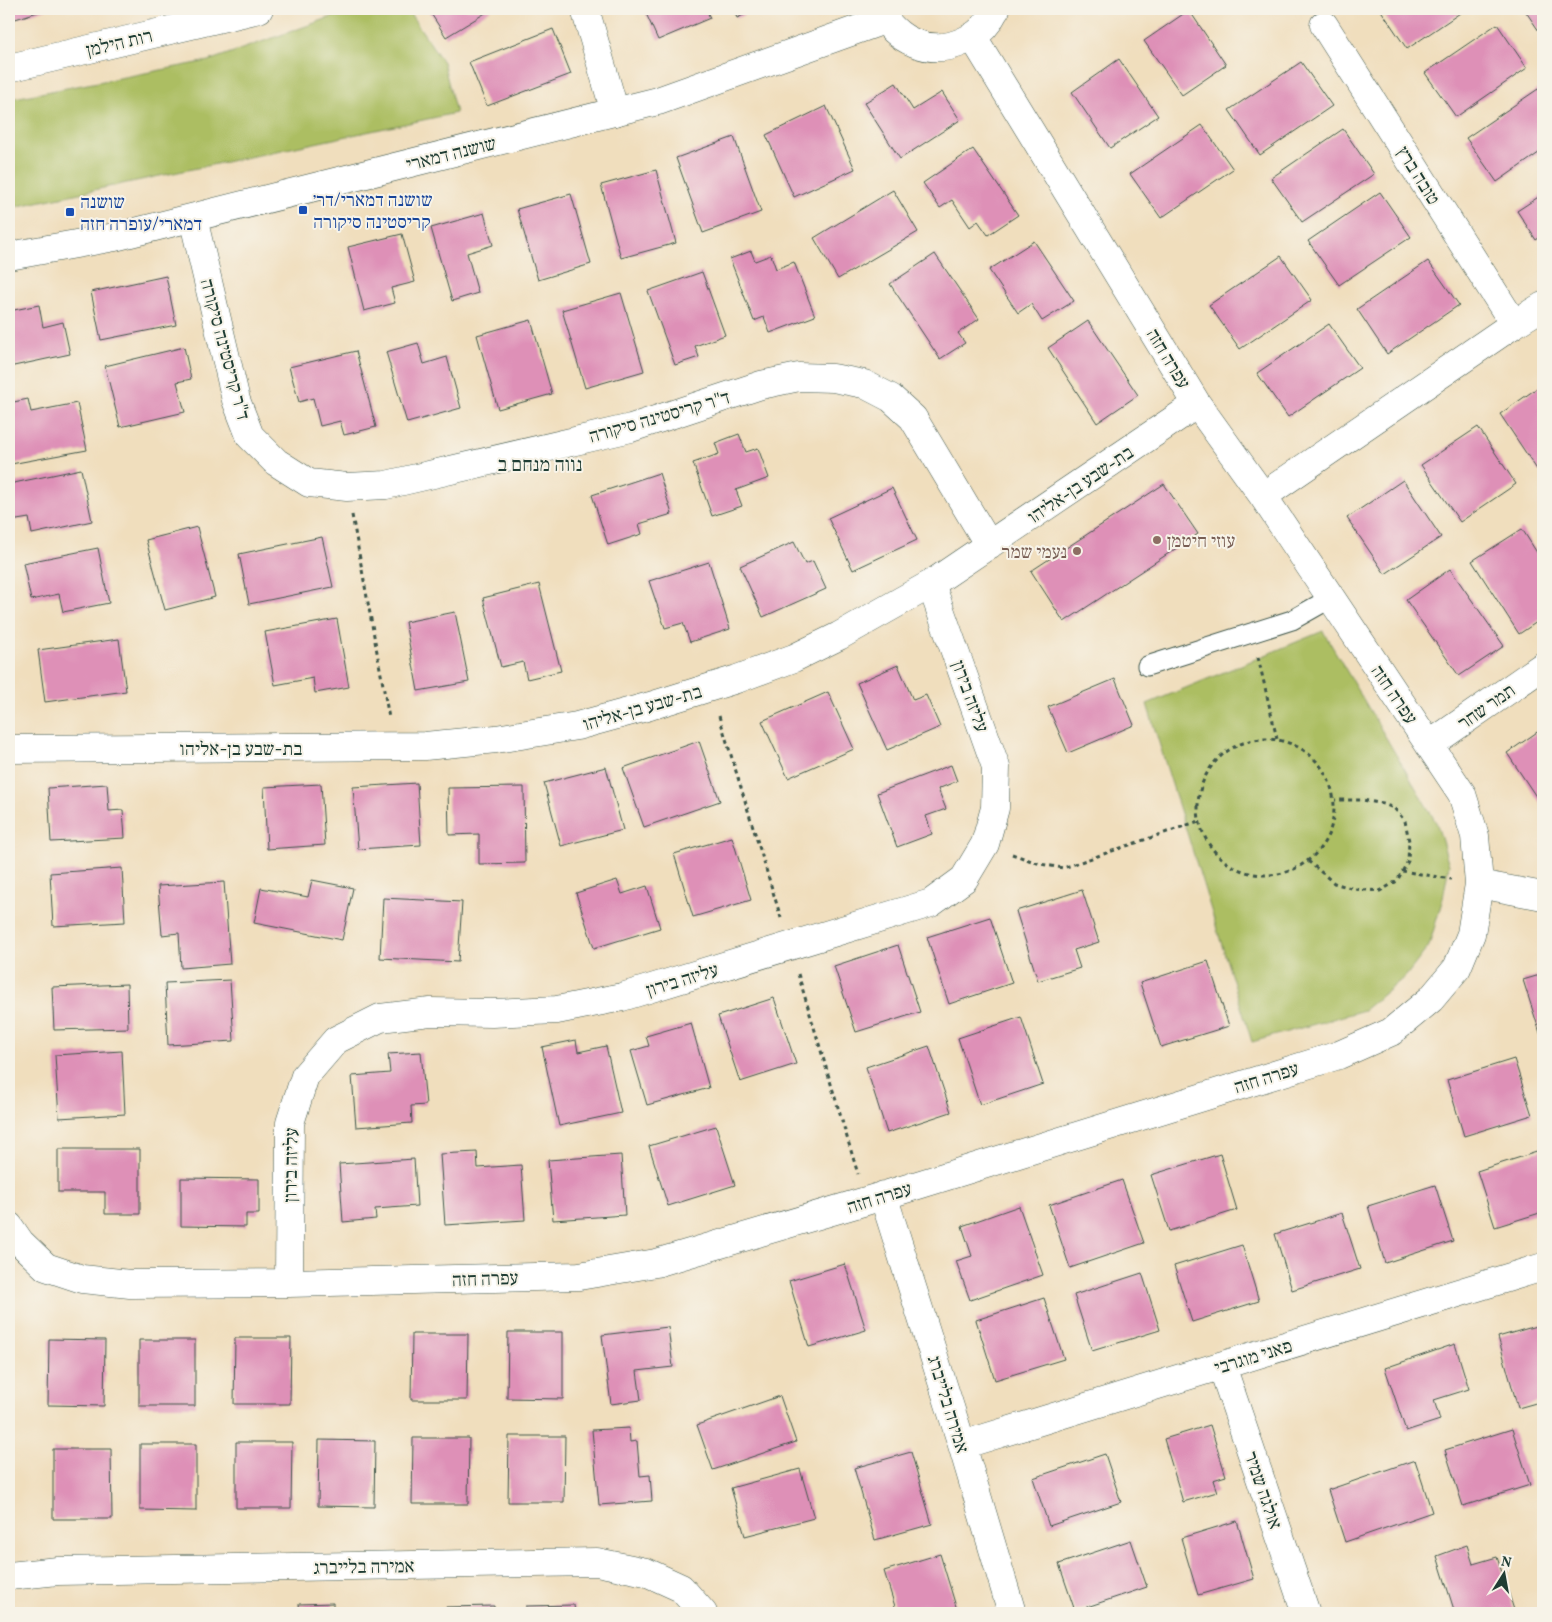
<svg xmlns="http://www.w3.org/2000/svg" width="1552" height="1622" viewBox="0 0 1552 1622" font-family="Vollkorn,'Frank Ruhl Libre',serif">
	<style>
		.green { fill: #acbe62; stroke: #667e4b }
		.building { fill: #de90b7 }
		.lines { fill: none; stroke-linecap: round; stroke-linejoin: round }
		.lane-casing { stroke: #3e5549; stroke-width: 21 }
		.street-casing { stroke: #3e5549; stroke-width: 29 }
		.secondary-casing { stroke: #3e5549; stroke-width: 29 }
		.path { stroke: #3e5549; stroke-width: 3; stroke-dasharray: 4 4; stroke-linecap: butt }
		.lane { stroke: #fff; stroke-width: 19 }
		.street { stroke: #fff; stroke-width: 28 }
		.secondary { stroke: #fff; stroke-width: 28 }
		.transit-dot { fill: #1a4fb4; stroke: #f7f3e8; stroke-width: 2 }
		.education-dot { fill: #8d6e63; stroke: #f7f3e8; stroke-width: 2 }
		.labels { text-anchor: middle; stroke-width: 4; stroke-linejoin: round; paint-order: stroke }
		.street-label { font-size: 19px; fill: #1f3d34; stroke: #f7f3e8 }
		.transit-label { font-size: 19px; fill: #164399; stroke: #f7f3e8; text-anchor: start }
		.education-label { font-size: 19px; fill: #785e54; stroke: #f7f3e8; text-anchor: start }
		.neighbourhood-label { font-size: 20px; fill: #1f3d34; stroke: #f7f3e8 }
	</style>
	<rect width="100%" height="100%" fill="#f7f3e8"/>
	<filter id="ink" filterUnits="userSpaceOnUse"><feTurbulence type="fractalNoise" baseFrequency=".02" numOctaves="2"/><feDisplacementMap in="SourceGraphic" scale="10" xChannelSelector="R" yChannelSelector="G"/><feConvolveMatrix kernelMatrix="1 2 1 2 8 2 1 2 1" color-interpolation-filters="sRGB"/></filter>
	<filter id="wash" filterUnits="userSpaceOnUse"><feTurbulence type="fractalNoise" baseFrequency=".0096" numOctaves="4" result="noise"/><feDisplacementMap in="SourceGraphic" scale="20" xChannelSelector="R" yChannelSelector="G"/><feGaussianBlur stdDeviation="1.12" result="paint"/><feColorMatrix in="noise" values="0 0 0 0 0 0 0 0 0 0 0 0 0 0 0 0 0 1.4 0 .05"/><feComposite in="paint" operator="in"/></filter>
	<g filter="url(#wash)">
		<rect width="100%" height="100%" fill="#f0debd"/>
		<path class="green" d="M354 9H407L443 62 456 113 9 208V99L208 61Z
			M1323 631 1437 824 1449 865 1443 898 1429 946 1406 976 1364 1010 1252 1042 1147 704Z"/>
		<g id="blocks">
			<path class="building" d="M9 9H47L9 21Z
				M428 9H492L446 37Z
				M644 9H706L710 18 658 40Z
				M733 9H757L737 18Z
				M1380 9H1466L1407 49Z
				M1524 9H1543V37Z
				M1189 10 1226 65 1182 95 1144 41Z
				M1497 24 1527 68 1456 117 1425 73Z
				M553 29 571 74 487 106 469 62Z
				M1119 59 1158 116 1110 148 1072 92Z
				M1301 62 1332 106 1260 155 1229 110Z
				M896 83 913 110 942 92 960 120 900 159 864 103Z
				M1538 89 1543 96V150L1497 182 1466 138Z
				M826 106 855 169 794 197 766 135Z
				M1202 125 1233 169 1161 218 1130 174Z
				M1343 129 1374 174 1302 222 1271 178Z
				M734 137 761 212 703 233 676 158Z
				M973 149 1018 215 988 235 978 221 970 227 952 200 940 208 923 183Z
				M656 170 676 243 621 258 601 185Z
				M893 190 918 232 838 279 814 238Z
				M1380 192 1411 237 1339 285 1308 241Z
				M571 194 591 264 538 280 517 209Z
				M1543 194V235L1536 240 1517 211Z
				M484 213 493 245 467 253 478 293 452 301 431 228Z
				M402 234 415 282 391 288 395 303 364 311 348 247Z
				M1034 241 1074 301 1042 321 1031 304 1018 313 989 270Z
				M751 251 755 261 771 255 776 269 794 262 815 316 770 333 764 317 754 321 730 259Z
				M935 254 979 319 958 333 965 343 940 359 890 284Z
				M1281 256 1312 300 1240 349 1209 305Z
				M1428 261 1459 305 1387 354 1357 309Z
				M702 272 725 335 695 346 699 357 675 365 648 291Z
				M166 276 176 325 101 340 91 292Z
				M621 293 644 371 585 388 562 310Z
				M39 305 43 327 63 322 70 354 9 367V311Z
				M531 320 552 394 498 409 477 335Z
				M1088 321 1138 395 1097 423 1048 348Z
				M1329 324 1360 368 1288 417 1257 373Z
				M418 343 424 364 447 357 461 408 407 423 386 352Z
				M184 347 191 379 177 382 185 412 120 427 105 366Z
				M356 351 376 427 344 435 340 421 320 426 313 398 299 402 289 367Z
				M1543 384V467L1538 471 1500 414Z
				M28 399 31 412 77 403 87 450 11 464 9 455V403Z
				M1478 427 1516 484 1460 522 1421 465Z
				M739 434 746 452 758 448 769 478 736 490 742 506 712 516 693 463 719 454 715 443Z
				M81 469 92 521 32 534 29 518 11 521 9 512V484Z
				M659 473 672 514 639 524 642 534 608 545 592 495Z
				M1403 480 1441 537 1385 574 1347 518Z
				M1164 484 1198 534 1064 622 1031 571Z
				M892 488 917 540 853 570 828 518Z
				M197 527 215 597 165 610 146 540Z
				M1522 529 1543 562V618L1519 634 1472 561Z
				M322 537 333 587 249 604 239 554Z
				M794 542 805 564 813 561 826 589 763 617 740 566Z
				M98 548 109 603 63 612 59 594 31 600 23 563Z
				M709 562 730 629 690 642 683 623 665 628 649 581Z
				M1450 569 1504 646 1459 676 1406 600Z
				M539 584 561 671 527 679 523 662 501 667 483 598Z
				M455 612 469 682 418 691 405 622Z
				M337 619 349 687 315 693 313 678 275 685 265 632Z
				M119 639 126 691 45 702 38 650Z
				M898 665 913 700 926 695 940 727 887 750 857 683Z
				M1115 679 1134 725 1068 753 1048 707Z
				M828 692 854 749 788 778 762 721Z
				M1543 728V807L1507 753Z
				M699 741 720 801 644 827 623 768Z
				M951 765 957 781 938 789 946 809 926 816 932 834 897 847 877 793Z
				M606 767 623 830 561 846 544 783Z
				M417 783 421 845 358 849 353 787Z
				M107 784 109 811 123 810 125 838 51 842 48 788Z
				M321 784 325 845 267 849 264 787Z
				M524 787 525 863 479 864V834L449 835 448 788Z
				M732 837 751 900 693 917 674 854Z
				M122 868 125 922 53 926 50 873Z
				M312 880 353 888 342 940 254 923 261 888 308 897Z
				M617 880 622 894 647 886 660 928 594 948 576 893Z
				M224 882 230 964 181 968 179 933 162 935 158 886Z
				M1082 890 1099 942 1074 950 1080 968 1038 981 1016 911Z
				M383 898 462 902 458 962 380 958Z
				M990 917 1012 983 949 1004 927 937Z
				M898 945 920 1012 856 1032 834 966Z
				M1208 961 1229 1026 1161 1047 1140 983Z
				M1543 974V1035L1541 1036 1523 980Z
				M230 980 234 1041 168 1045 165 983Z
				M127 984 128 1028 54 1030 52 987Z
				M774 998 796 1064 740 1082 718 1016Z
				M1021 1017 1043 1084 980 1105 958 1038Z
				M691 1023 709 1088 647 1105 631 1051 649 1046 646 1036Z
				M576 1040 578 1052 606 1046 621 1113 559 1126 542 1047Z
				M929 1046 951 1112 887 1133 866 1067Z
				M122 1051 125 1114 59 1118 55 1055Z
				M421 1052 426 1105 411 1106 412 1123 356 1127 352 1076 390 1073 388 1054Z
				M1514 1059 1532 1115 1464 1136 1447 1080Z
				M716 1126 735 1185 668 1206 649 1146Z
				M58 1149H140V1214H105V1192H58Z
				M1543 1150V1212L1495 1227 1477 1171Z
				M477 1152 478 1168 521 1165 525 1220 445 1225 440 1154Z
				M1220 1154 1237 1210 1169 1231 1151 1175Z
				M621 1155 625 1215 553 1220 548 1160Z
				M414 1159 417 1206 375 1209 376 1219 343 1222 339 1164Z
				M181 1178 259 1179V1214H246V1227L181 1226Z
				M1122 1180 1144 1243 1070 1268 1049 1205Z
				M1435 1185 1453 1241 1385 1263 1368 1206Z
				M1019 1206 1043 1275 970 1300 956 1261 972 1256 962 1226Z
				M1342 1213 1360 1269 1292 1290 1275 1234Z
				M1242 1245 1259 1301 1192 1322 1174 1266Z
				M845 1264 866 1330 809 1347 789 1281Z
				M1142 1273 1160 1330 1092 1351 1074 1295Z
				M1044 1298 1064 1359 995 1380 976 1320Z
				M1543 1324V1401L1518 1408 1498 1337Z
				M668 1327 673 1367 637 1371 641 1400 611 1404 602 1335Z
				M508 1332H563V1399L507 1398Z
				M412 1334H468L467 1400H411Z
				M235 1338H291L290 1404H234Z
				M49 1339 105 1340 104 1406 48 1405Z
				M139 1340H195V1406H139Z
				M1455 1344 1469 1389 1434 1400 1440 1420 1406 1431 1385 1368Z
				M780 1396 796 1442 713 1470 697 1425Z
				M1210 1425 1226 1476 1213 1480 1217 1492 1183 1502 1164 1439Z
				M629 1428 630 1442 637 1441 640 1476 650 1475 652 1501 599 1505 592 1430Z
				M1512 1429 1530 1485 1463 1506 1445 1450Z
				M509 1436H565L564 1502H508Z
				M413 1438H469L468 1504H412Z
				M319 1440 375 1441 374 1507 318 1506Z
				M236 1442H292L291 1508H236Z
				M140 1444H196V1511L140 1510Z
				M53 1449H111L112 1519H53Z
				M911 1452 932 1524 875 1540 854 1468Z
				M1105 1454 1121 1502 1049 1526 1033 1478Z
				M1415 1460 1432 1512 1345 1542 1328 1490Z
				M800 1469 814 1518 745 1536 731 1488Z
				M1237 1521 1254 1579 1198 1595 1181 1538Z
				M1131 1540 1147 1587 1075 1611 1059 1564Z
				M1467 1545 1473 1564 1497 1557 1515 1613H1455L1437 1556Z
				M940 1554 958 1613H897L884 1571Z
				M333 1603V1613H300L299 1604Z
				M574 1605 575 1613H526V1606Z
				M494 1606V1613H446V1607Z
				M239 1610V1613H189V1612Z"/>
		</g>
	</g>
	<g filter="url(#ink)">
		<use href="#blocks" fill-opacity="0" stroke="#3e5549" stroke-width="1"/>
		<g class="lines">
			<defs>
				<path id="lane" d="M1147 666 1292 620 1331 598"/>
				<path id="street" d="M585 9 615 112
					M1324 25 1514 324
					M9 68 259 9
					M193 218 236 400 250 436 276 462 309 483 347 487 386 485 631 428 761 385 799 377 833 378 864 384 891 398 913 418 989 545
					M1263 496 1514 324 1543 306
					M1429 745 1543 666
					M9 749 425 746 496 739 577 726 650 706 737 679 794 658 839 636 931 584 1197 404
					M1479 884 1543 896
					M883 1195 962 1445 1012 1613
					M9 1226 20 1242 46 1267 82 1279 130 1284 289 1283 579 1276 656 1263 866 1201 1339 1055 1391 1032 1431 999 1457 968 1471 934 1479 884 1475 836 1462 794 1263 496 1197 404 973 37
					M289 1283 290 1123 305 1076 336 1040 380 1018 430 1012 492 1013 557 1010 622 997 931 903 964 879 985 844 995 808 996 767 931 584
					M1222 1366 1306 1613
					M962 1445 1543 1267
					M9 1576 58 1571 597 1562 646 1572 681 1588 703 1613"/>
				<path id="secondary" d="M879 9C895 41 930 57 964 41 973 37 982 31 988 22 991 18 993 13 996 9
					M9 256 115 237 658 101 884 20"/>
			</defs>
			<use href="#lane" class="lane-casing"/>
			<use href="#street" class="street-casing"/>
			<use href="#secondary" class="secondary-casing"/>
			<path class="path" d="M352 515 389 718
				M1258 657 1277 739
				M719 716 781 918
				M1198 807a68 68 0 1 1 136 0a68 68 0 1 1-136 0Z
				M1012 854 1040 864 1063 868 1199 821
				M1308 861 1334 883 1354 889 1380 891 1397 881 1408 861 1409 841 1405 821 1394 808 1383 804 1363 800H1335
				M1402 871 1451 879
				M798 974 858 1174"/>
			<use href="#lane" class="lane"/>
			<use href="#street" class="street"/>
			<use href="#secondary" class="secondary"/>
		</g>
	</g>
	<g class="transit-dot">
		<rect x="298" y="205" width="10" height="10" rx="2.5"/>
		<rect x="65" y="207" width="10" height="10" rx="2.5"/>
	</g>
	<g class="education-dot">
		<circle cx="1157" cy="540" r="5"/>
		<circle cx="1077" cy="551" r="5"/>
	</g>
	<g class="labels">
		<g class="street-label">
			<text transform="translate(119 42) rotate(-13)" y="7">רות הילמן</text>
			<text transform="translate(451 153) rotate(-14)" y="7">שושנה דמארי</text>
			<text transform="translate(1419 175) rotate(58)" y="7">טובה ברץ</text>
			<text transform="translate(226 349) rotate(75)" y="7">ד"ר קריסטינה סיקורה</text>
			<text transform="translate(1169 358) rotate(59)" y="7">עפרה חזה</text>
			<text transform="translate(659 416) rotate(-16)" y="7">ד"ר קריסטינה סיקורה</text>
			<text transform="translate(1080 484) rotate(-34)" y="7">בת-שבע בן-אליהו</text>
			<text transform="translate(1395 694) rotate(56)" y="7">עפרה חזה</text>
			<text transform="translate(971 696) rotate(70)" y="7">עליזה בירון</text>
			<text transform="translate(1486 706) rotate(-35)" y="7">תמר שחר</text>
			<text transform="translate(642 707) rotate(-16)" y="7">בת-שבע בן-אליהו</text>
			<text x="241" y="755">בת-שבע בן-אליהו</text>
			<text transform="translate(682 979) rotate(-17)" y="7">עליזה בירון</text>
			<text transform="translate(1266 1077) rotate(-17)" y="7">עפרה חזה</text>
			<text transform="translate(290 1165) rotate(-89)" y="7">עליזה בירון</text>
			<text transform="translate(879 1197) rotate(-17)" y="7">עפרה חזה</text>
			<text transform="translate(485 1278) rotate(-2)" y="7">עפרה חזה</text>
			<text transform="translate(1253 1356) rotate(-17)" y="7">פאני מוגרבי</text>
			<text transform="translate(949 1404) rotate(73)" y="7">אמירה בלייברג</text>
			<text transform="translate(1264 1490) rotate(71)" y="7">אולגה שמיר</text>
			<text transform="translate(364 1566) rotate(-1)" y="7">אמירה בלייברג</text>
		</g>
		<g class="transit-label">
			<text x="313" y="206">שושנה דמארי/דר׳<tspan x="313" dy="22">קריסטינה סיקורה</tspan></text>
			<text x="80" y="208">שושנה<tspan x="80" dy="22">דמארי/עופרה חזה</tspan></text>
		</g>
		<g class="education-label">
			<text x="1167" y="547">עוזי חיטמן</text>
			<text x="1067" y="558" text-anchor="end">נעמי שמר</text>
		</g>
		<g class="neighbourhood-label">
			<text x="540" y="471">נווה מנחם ב</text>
		</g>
	</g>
	<rect width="1552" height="1622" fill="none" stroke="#f7f3e8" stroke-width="30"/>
	<g transform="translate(1504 1574) rotate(11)" stroke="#f7f3e8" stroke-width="4" paint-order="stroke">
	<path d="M0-4L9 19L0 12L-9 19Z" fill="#1f3d34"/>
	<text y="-8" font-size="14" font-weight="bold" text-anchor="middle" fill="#1f3d34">N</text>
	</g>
</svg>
